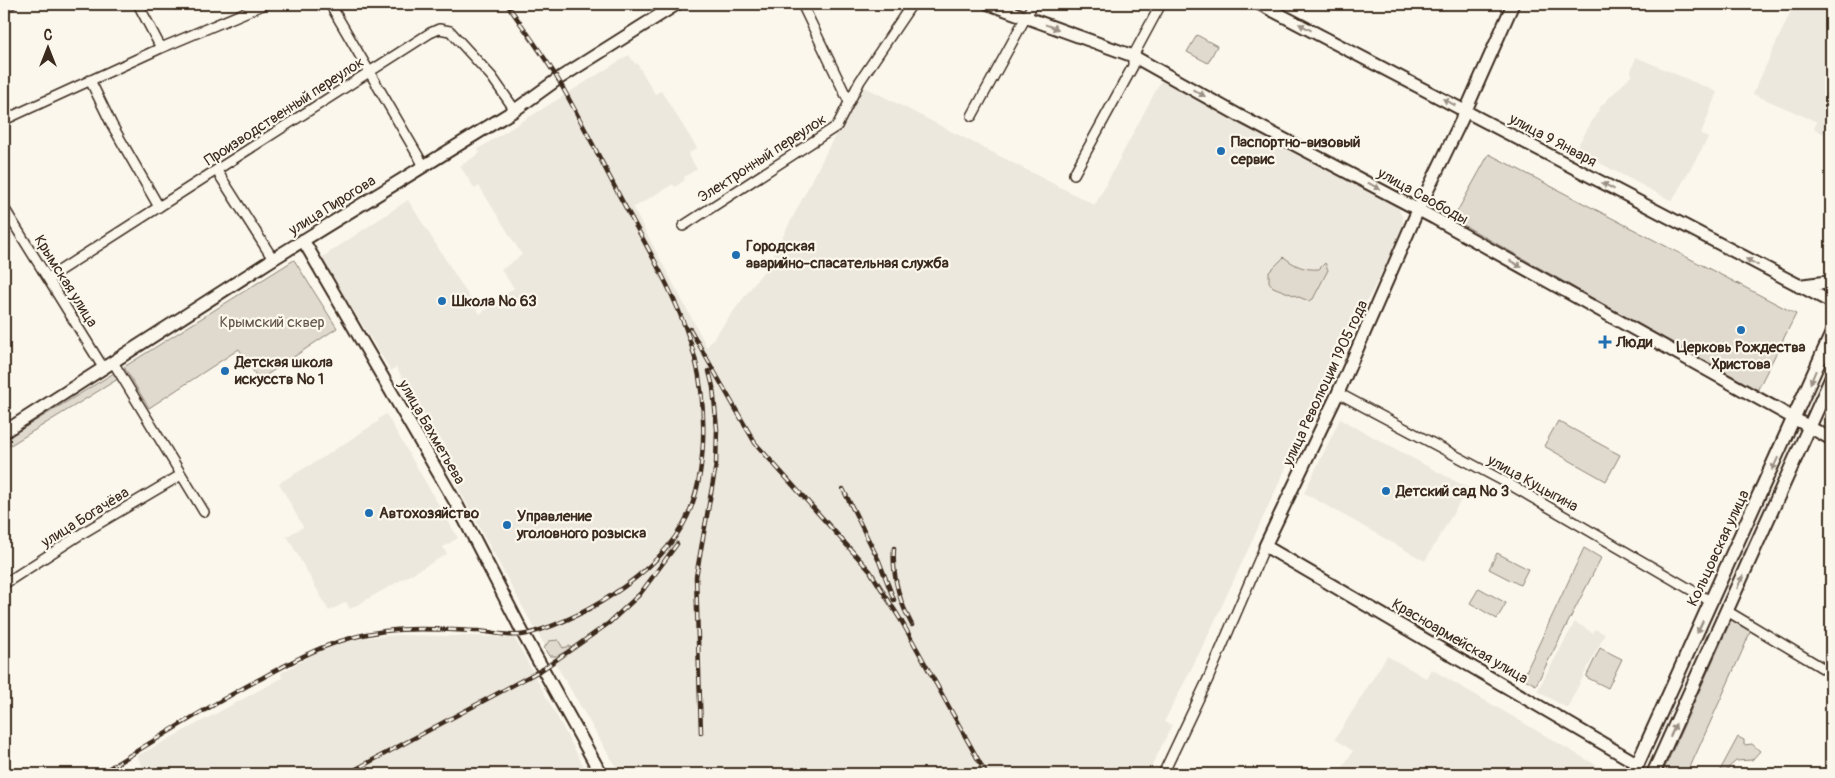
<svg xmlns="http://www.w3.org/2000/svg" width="1835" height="778" viewBox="0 0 1835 778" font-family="Pangolin,sans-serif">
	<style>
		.built { fill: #ede8dd }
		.green { fill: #dfd9ce; stroke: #8d8276 }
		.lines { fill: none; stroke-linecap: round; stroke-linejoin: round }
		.street-casing { stroke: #3b2a1e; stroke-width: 12 }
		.secondary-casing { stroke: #3b2a1e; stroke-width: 15 }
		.primary-casing { stroke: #3b2a1e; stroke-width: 16 }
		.street { stroke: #fbf7ec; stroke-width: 9 }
		.secondary { stroke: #fbf7ec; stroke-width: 11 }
		.primary { stroke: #fbf7ec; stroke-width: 12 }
		.rail-casing { stroke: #3b2a1e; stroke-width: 4.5 }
		.rail { stroke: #fbf7ec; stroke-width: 2.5; stroke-dasharray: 8; stroke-linecap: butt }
		.oneway { fill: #9b9085 }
		.poi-dot { fill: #1f6fb2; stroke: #fbf7ec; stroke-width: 2 }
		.labels { text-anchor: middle; stroke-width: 4.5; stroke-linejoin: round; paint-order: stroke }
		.street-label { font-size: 15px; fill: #3b2a1e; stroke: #fbf7ec }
		.poi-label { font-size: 15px; font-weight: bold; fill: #3b2a1e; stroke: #fbf7ec; text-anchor: start }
		.park-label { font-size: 15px; fill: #64564a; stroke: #fbf7ec }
	</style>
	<rect width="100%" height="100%" fill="#fbf7ec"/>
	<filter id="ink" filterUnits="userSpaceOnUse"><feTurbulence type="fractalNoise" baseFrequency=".02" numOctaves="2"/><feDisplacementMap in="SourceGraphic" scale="10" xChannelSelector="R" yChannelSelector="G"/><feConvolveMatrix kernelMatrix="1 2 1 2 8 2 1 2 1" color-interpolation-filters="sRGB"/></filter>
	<g filter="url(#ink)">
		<path class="built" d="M1794 4H1815L1831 11V137L1814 129 1817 122 1753 94Z
			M629 55 635 64 637 63 655 94 661 91 697 148 688 154 697 169 684 177 685 180 675 187 673 184 633 208 707 347 768 265 861 85 1095 205 1164 75 1396 204 1403 218V232L1338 356 1206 640 1164 722 1172 725 1148 774H620L527 615 437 449 445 445 440 438 438 439 396 367 391 371 321 258 408 200 480 314 514 288 501 270 522 255 479 186 475 189 460 166 480 153 478 149Z
			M1636 57 1717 92 1701 134 1708 138 1672 201 1575 150 1601 106 1632 75 1631 71Z
			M386 414 458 538 443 547 447 554 350 609 346 602 329 611 287 536 303 527 279 483 322 458 379 421 378 419Z
			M1340 419 1468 488 1425 561 1304 493Z
			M1575 622 1593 633 1595 629 1605 634 1567 708 1537 691Z
			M396 635 514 637 588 774H136L144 769 137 756 282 678 281 673 326 647 350 639Z
			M1387 656 1426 678 1431 669 1438 673 1606 771 1605 774H1338L1353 751 1335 739Z"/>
		<path class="green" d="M1197 35 1217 46 1208 63 1187 52Z
			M1489 154 1796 314 1757 391 1453 219Z
			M1284 257C1295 266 1304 270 1319 269L1325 263 1328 270 1313 299 1309 301 1273 287 1269 282V272Z
			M294 260 337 328 259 380 239 349 149 408 124 367Z
			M114 373 118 379 4 449V440Z
			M1558 421 1620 455 1606 481 1544 446Z
			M1584 548 1601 558 1536 685 1523 678Z
			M1497 553 1528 569 1520 585 1489 569Z
			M1479 588 1506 603 1497 619 1470 603Z
			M1732 618 1751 630 1744 647 1687 774H1662Z
			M558 640 563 648 570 646V649L557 656H549L544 648 549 641Z
			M1600 648 1622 659 1608 688 1586 677Z
			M1738 737 1744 740V745L1752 744 1760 751 1752 760 1736 761 1728 768V774H1718Z"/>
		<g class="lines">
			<defs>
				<path id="street" d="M138 4 161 48
					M330 4 424 166
					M802 4 849 102
					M4 7 11 4
					M90 80 112 125 159 207
					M972 116 1033 4
					M4 120 161 48 265 4
					M217 171 273 259
					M1074 174 1133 66V56L1161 4
					M4 208 104 369
					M683 226 837 126 860 81 912 4
					M48 278 430 33 439 29 450 31 492 77 515 110
					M113 362 204 512
					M1338 393 1509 484 1712 602
					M4 584 81 534 181 475
					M1727 611 1831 673
					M1163 774 1208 679 1265 546"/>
				<path id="secondary" d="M989 4 1133 56 1240 116 1434 218 1831 439
					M1260 4 1831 302
					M1513 4 1462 119 1418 210 1338 393 1265 546 1638 764
					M303 240 457 505 524 635 601 774
					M4 432 273 259 515 110 558 79 677 4"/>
				<path id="primary" d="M1799 286 1831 282
					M1633 774 1831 335
					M1653 774 1831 379"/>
			</defs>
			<use href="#street" class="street-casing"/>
			<use href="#secondary" class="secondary-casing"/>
			<use href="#primary" class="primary-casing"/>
			<use href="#street" class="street"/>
			<use href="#secondary" class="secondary"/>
			<use href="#primary" class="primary"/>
			<defs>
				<path id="rail" d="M690 329 755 443 870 571 902 622 986 774
					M843 489 879 561 894 600
					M894 548C892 576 899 601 912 625
					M701 733 696 577 716 465 717 429 713 387 709 371
					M100 774C153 741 205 708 260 679 304 655 334 638 385 631 415 627 448 630 478 631 493 632 513 638 527 634 589 617 670 567 692 505 707 463 706 400 695 358 680 300 647 248 619 195 599 157 580 118 559 81 543 54 524 29 507 4
					M347 774 543 669 575 647 609 623 640 594 677 544"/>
			</defs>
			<use href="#rail" class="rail-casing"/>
			<use href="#rail" class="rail"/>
		</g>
		<defs><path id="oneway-solid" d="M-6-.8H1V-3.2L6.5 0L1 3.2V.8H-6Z" transform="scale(1.25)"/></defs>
		<g class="oneway">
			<use href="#oneway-solid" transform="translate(1052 27) rotate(20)"/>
			<use href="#oneway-solid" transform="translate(1305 27) rotate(-152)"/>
			<use href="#oneway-solid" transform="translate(1199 93) rotate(29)"/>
			<use href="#oneway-solid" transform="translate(1449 102) rotate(-152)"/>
			<use href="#oneway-solid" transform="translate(1374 186) rotate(29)"/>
			<use href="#oneway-solid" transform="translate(1608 186) rotate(-152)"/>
			<use href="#oneway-solid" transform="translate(1752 262) rotate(-152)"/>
			<use href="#oneway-solid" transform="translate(1516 264) rotate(29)"/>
			<use href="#oneway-solid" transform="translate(1813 377) rotate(113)"/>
			<use href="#oneway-solid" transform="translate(1775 464) rotate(115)"/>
			<use href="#oneway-solid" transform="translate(1740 582) rotate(-66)"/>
			<use href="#oneway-solid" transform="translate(1700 627) rotate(115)"/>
			<use href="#oneway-solid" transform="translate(1673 730) rotate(-66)"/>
		</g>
	</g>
	<g class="poi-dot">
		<circle cx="1221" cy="151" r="5"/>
		<circle cx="736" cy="255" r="5"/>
		<circle cx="442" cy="301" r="5"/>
		<circle cx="1741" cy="330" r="5"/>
		<path d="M1602.5 334.5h5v5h5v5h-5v5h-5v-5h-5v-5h5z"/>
		<circle cx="225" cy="371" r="5"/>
		<circle cx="1386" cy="491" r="5"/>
		<circle cx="369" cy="513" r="5"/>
		<circle cx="507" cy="525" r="5"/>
	</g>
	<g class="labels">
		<g class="street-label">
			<text transform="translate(284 111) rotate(-33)" y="5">Производственный переулок</text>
			<text transform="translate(1553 140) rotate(28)" y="5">улица 9 Января</text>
			<text transform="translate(762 158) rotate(-33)" y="5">Электронный переулок</text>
			<text transform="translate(1423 196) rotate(29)" y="5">улица Свободы</text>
			<text transform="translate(332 205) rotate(-32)" y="5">улица Пирогова</text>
			<text transform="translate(66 281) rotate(58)" y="5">Крымская улица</text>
			<text transform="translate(1325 383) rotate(-65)" y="5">улица Революции 1905 года</text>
			<text transform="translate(432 432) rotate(60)" y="5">улица Бахметьева</text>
			<text transform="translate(1533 483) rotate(29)" y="5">улица Куцыгина</text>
			<text transform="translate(85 517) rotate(-32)" y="5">улица Богачёва</text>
			<text transform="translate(1718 548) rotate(-65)" y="5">Кольцовская улица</text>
			<text transform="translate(1460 641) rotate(30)" y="5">Красноармейская улица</text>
		</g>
		<g class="poi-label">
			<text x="1231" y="147">Паспортно-визовый<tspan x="1231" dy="17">сервис</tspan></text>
			<text x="746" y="251">Городская<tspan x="746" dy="17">аварийно-спасательная служба</tspan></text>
			<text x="452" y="306">Школа № 63</text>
			<text x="1616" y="347">Люди</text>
			<text x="1741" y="352" text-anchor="middle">Церковь Рождества<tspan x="1741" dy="17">Христова</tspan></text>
			<text x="235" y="367">Детская школа<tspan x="235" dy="17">искусств № 1</tspan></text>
			<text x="1396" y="496">Детский сад № 3</text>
			<text x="379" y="518">Автохозяйство</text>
			<text x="517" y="521">Управление<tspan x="517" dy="17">уголовного розыска</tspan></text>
		</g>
		<g class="park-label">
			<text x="272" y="327">Крымский сквер</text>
		</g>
	</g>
	<rect width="1835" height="778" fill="none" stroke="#fbf7ec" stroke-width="20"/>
	<rect x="10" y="10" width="1815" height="758" fill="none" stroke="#3b2a1e" stroke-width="2" filter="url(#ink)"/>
	<g transform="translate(48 48)" stroke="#fbf7ec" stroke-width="4" paint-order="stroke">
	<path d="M0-4L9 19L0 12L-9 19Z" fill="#3b2a1e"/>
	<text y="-8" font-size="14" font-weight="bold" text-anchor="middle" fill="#3b2a1e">С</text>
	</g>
</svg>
